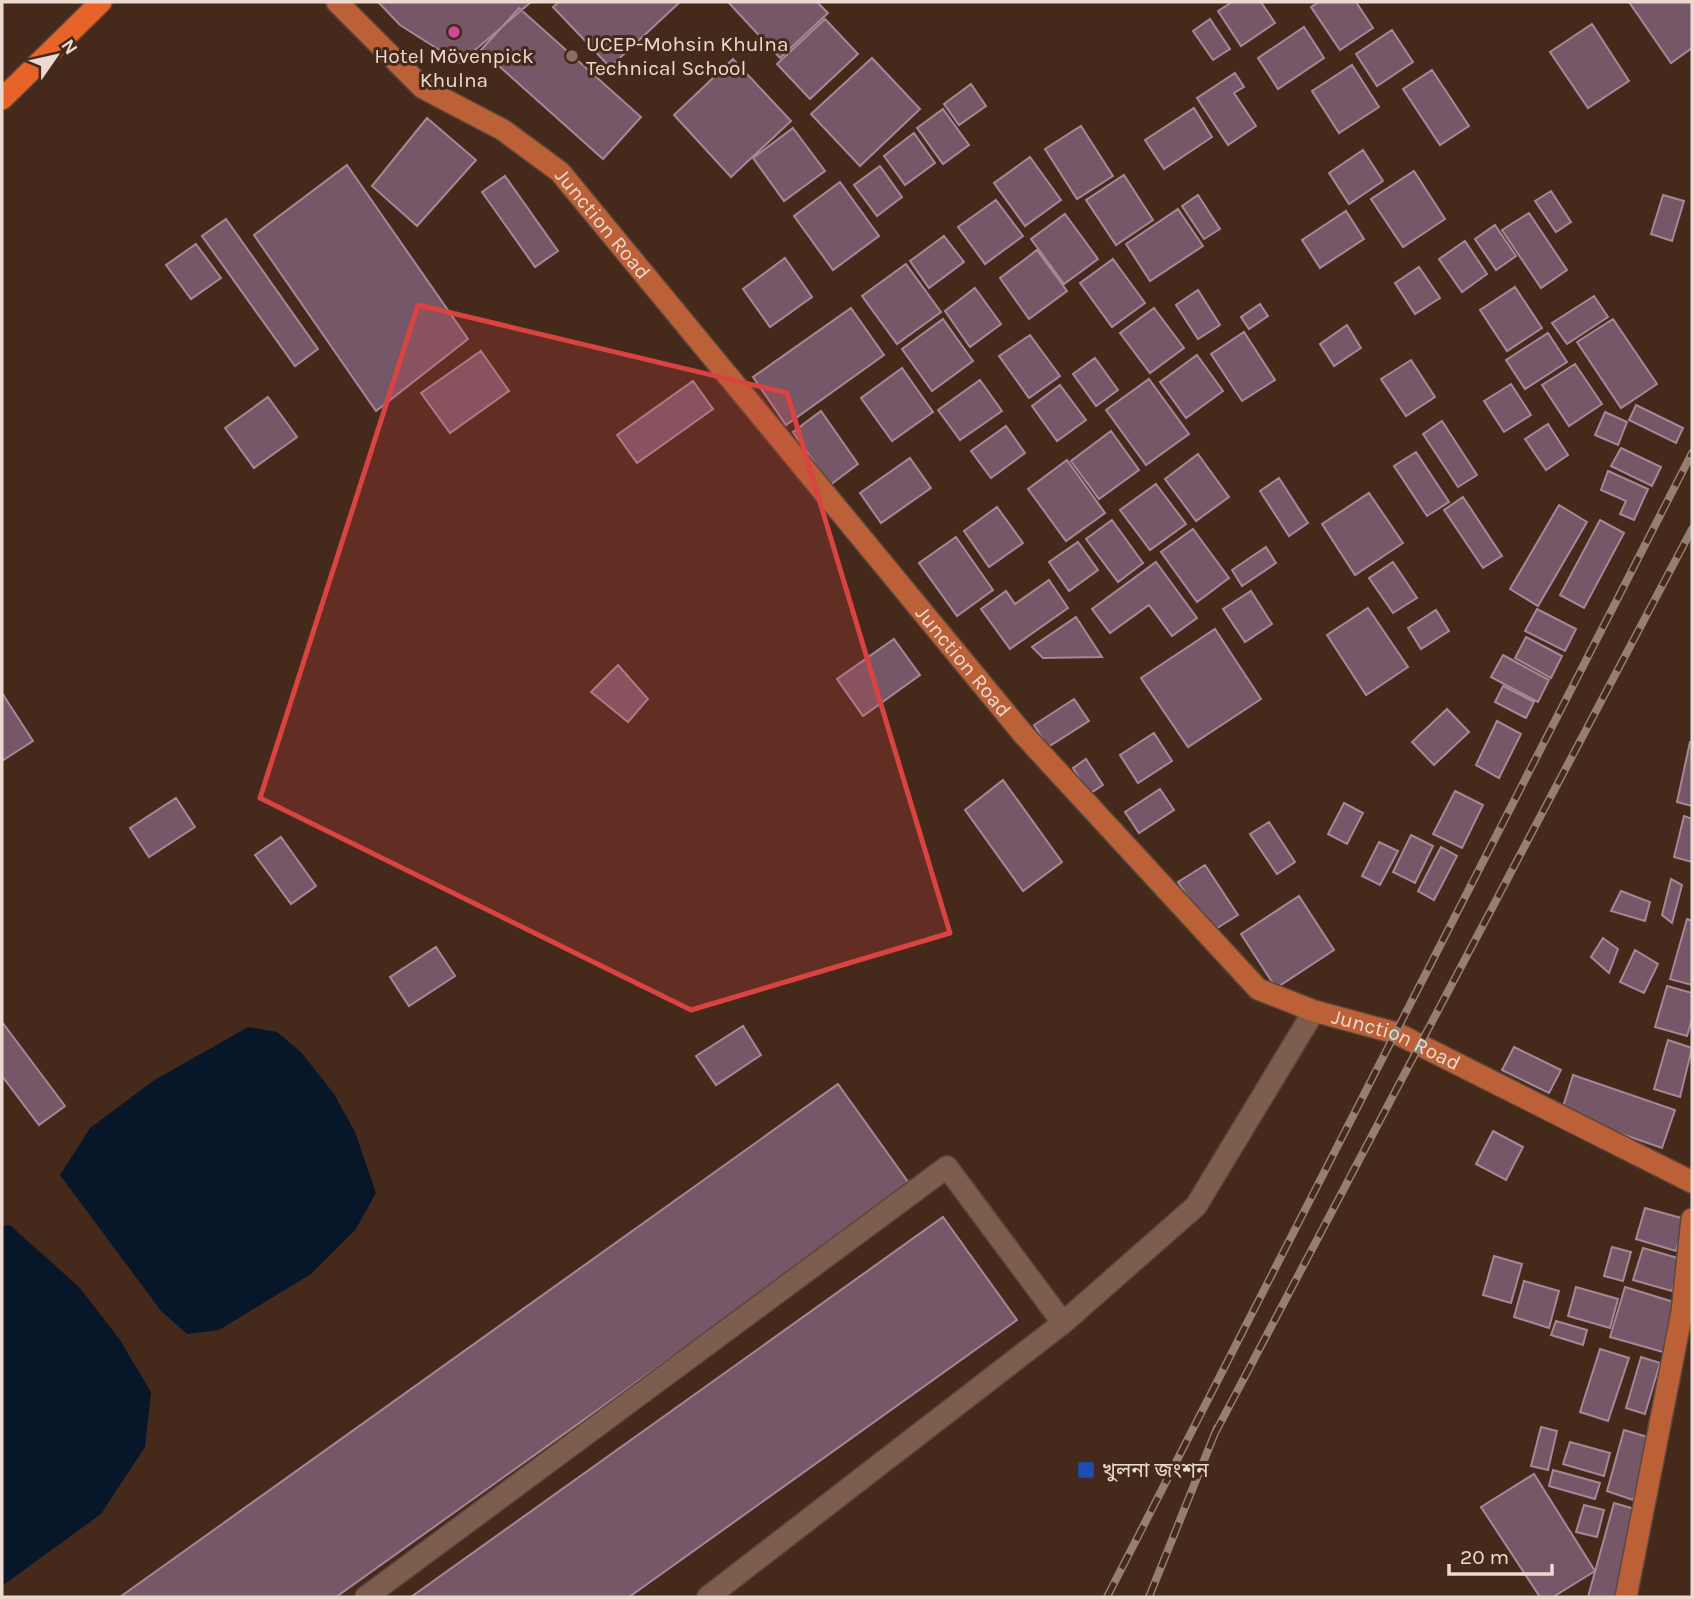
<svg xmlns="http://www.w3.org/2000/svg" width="1694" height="1599" viewBox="0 0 1694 1599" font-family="Karla,'Noto Sans Bengali',sans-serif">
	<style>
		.water { fill: #081629 }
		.building { fill: #755767; stroke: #a78698; stroke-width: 2 }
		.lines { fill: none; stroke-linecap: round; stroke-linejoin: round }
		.minor-casing { stroke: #5d463a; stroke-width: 24 }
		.major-casing { stroke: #5d463a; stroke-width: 24 }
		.highway-casing { stroke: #5d463a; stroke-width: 24 }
		.minor { stroke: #7c5d4e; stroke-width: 21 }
		.major { stroke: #bc6137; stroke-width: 21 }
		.highway { stroke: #e76328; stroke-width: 21 }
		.rail-casing { stroke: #957e72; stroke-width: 8 }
		.rail { stroke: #452a1c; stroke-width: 5; stroke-dasharray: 16; stroke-linecap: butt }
		.marked { fill: #d94341; fill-opacity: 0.2; stroke: #d94341; stroke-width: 5; stroke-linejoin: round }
		.hotel-dot { fill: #d1479c; stroke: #452a1c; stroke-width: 2.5 }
		.education-dot { fill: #8d6e63; stroke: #452a1c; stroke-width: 2.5 }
		.transit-dot { fill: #1a4fb4; stroke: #452a1c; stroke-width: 2.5 }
		.labels { text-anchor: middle; stroke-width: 6; stroke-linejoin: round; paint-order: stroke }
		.poi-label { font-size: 21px; fill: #ecdad1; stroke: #452a1c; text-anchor: start }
		.street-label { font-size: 21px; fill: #ecdad1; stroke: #452a1c }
	</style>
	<rect width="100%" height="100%" fill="#452a1c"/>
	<path class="water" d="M248 1027 277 1032 301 1052 334 1094 355 1132 376 1193 356 1229 311 1274 219 1330 187 1334 161 1311 60 1175 90 1128 153 1081Z
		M10 1225 80 1288 120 1340 151 1392 145 1447 101 1514 2 1586V1226Z"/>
	<path class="building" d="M378 2H531L460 63 400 25Z
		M559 2H680L610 67 553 7Z
		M728 2H817L828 13 780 58Z
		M1232 2H1261L1275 23 1241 46 1218 11Z
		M1319 2H1356L1373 28 1340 50 1311 7Z
		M1629 2H1692V48L1671 63Z
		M519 8 641 117 603 159 481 50Z
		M825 19 858 54 810 99 777 64Z
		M1210 19 1230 49 1213 60 1193 31Z
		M1592 24 1629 81 1588 108 1550 52Z
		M1304 27 1324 58 1278 89 1258 58Z
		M1392 30 1413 62 1377 86 1356 54Z
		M872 58 920 109 860 166 811 114Z
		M733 59 791 121 731 177 674 115Z
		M1352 65 1379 107 1339 133 1312 91Z
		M1432 70 1469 126 1440 145 1403 89Z
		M1235 73 1244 87 1234 93 1256 126 1228 145 1197 98Z
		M971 84 986 106 959 125 944 104Z
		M1194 108 1212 137 1164 169 1145 140Z
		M943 109 969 145 943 164 917 128Z
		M427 118 476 160 417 226 372 186Z
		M1081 126 1113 176 1077 199 1045 149Z
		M793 128 825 171 784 201 753 158Z
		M914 133 935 163 905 185 884 156Z
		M1363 150 1383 181 1349 204 1329 173Z
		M1030 157 1061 200 1025 226 994 183Z
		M347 165 468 339 376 411 254 235Z
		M880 166 902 197 877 216 854 185Z
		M1414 171 1445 219 1403 247 1371 199Z
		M1124 175 1153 220 1116 245 1086 200Z
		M505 176 558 251 535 267 482 192Z
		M840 182 879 236 833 270 794 216Z
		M1551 191 1571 222 1556 232 1535 201Z
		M1198 195 1220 229 1204 239 1182 206Z
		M1663 195 1684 201 1672 241 1651 234Z
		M996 200 1023 236 985 264 958 227Z
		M1178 209 1203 246 1150 281 1126 244Z
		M1346 211 1364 239 1320 268 1302 240Z
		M1529 213 1567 270 1541 288 1502 230Z
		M1065 214 1098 259 1064 284 1031 239Z
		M226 219 318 349 295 366 202 236Z
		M1495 225 1516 256 1496 270 1475 239Z
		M944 236 964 262 929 288 910 261Z
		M1465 241 1487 274 1462 292 1439 259Z
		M196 244 221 278 191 299 166 265Z
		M1037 250 1067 291 1029 319 1000 278Z
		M785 258 812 297 770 327 743 289Z
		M1113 259 1145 303 1112 327 1080 283Z
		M906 264 941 312 897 344 862 296Z
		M1419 267 1440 298 1415 314 1395 283Z
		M1515 287 1542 328 1507 351 1480 310Z
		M975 288 1001 324 970 347 945 311Z
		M1198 290 1220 325 1198 339 1176 305Z
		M1594 296 1608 317 1567 344 1552 323Z
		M1260 304 1268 316 1249 329 1241 317Z
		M851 308 884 355 786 425 753 377Z
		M1154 308 1184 348 1150 373 1120 333Z
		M943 319 973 361 932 391 902 349Z
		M1613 319 1657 384 1621 408 1577 342Z
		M1347 325 1361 348 1334 366 1320 344Z
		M1244 332 1275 380 1242 401 1211 354Z
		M1548 333 1567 362 1525 389 1506 360Z
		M1030 335 1060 376 1029 398 999 356Z
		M481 351 509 391 450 433 421 393Z
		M1197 355 1223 391 1186 418 1160 382Z
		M1095 358 1118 390 1096 406 1073 374Z
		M1411 360 1435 397 1406 416 1381 379Z
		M1575 364 1602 404 1569 426 1542 385Z
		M902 368 933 412 892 441 861 398Z
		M1149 379 1189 434 1146 465 1106 410Z
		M980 380 1002 411 960 440 938 410Z
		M693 381 713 409 637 463 617 435Z
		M1511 384 1531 415 1504 432 1484 401Z
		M1060 385 1086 420 1057 441 1032 406Z
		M268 397 297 437 254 468 225 428Z
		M1636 405 1683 428 1676 443 1629 420Z
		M821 411 858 464 830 485 793 432Z
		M1605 412 1627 422 1618 445 1595 435Z
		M1442 421 1477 475 1458 487 1423 434Z
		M1548 424 1568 455 1546 470 1525 439Z
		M1006 426 1025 453 991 478 971 451Z
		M1111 431 1139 470 1099 499 1071 461Z
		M1621 448 1661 467 1652 486 1611 466Z
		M1416 452 1449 502 1427 516 1394 466Z
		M1198 454 1229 497 1196 521 1165 479Z
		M910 458 931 488 881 523 860 493Z
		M1067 460 1105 513 1066 541 1028 489Z
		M1608 471 1648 489 1634 520 1620 514 1626 501 1601 490Z
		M1279 478 1308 523 1289 536 1260 491Z
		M1156 484 1186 524 1150 550 1120 510Z
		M1369 493 1403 543 1355 575 1322 524Z
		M1463 497 1502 556 1483 568 1444 510Z
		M1559 505 1587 522 1538 606 1510 589Z
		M997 507 1023 543 989 567 964 531Z
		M1112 520 1143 563 1118 582 1086 539Z
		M1600 520 1624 533 1584 608 1560 595Z
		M1193 529 1229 578 1197 602 1161 552Z
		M956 537 993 590 957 616 919 563Z
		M1078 542 1098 570 1069 591 1049 562Z
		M1266 547 1276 563 1242 586 1232 570Z
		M1156 562 1197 618 1172 636 1149 605 1110 633 1092 609Z
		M1393 562 1417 598 1393 613 1369 578Z
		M1049 580 1068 608 1010 649 981 609 1006 591 1015 604Z
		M1251 591 1272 624 1245 642 1223 609Z
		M1368 608 1408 667 1366 695 1327 635Z
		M1537 609 1576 629 1565 651 1525 631Z
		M1436 610 1449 631 1421 649 1408 628Z
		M1076 617 1102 657 1043 658 1032 647Z
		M1215 629 1261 699 1188 747 1141 678Z
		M1526 637 1562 656 1551 678 1515 658Z
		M894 639 920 675 863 716 837 679Z
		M1503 655 1549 680 1538 702 1491 677Z
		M618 665 648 699 628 722 591 692Z
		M1503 686 1534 702 1526 718 1495 702Z
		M2 693 33 741 2 761Z
		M1074 699 1089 721 1048 747 1034 725Z
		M1447 709 1469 732 1434 765 1412 742Z
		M1497 721 1521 734 1499 778 1476 765Z
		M1154 733 1172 761 1138 783 1120 755Z
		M1690 742H1692V806L1677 802Z
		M1086 759 1103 785 1089 794 1073 768Z
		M1003 780 1062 862 1023 891 965 810Z
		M1160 789 1174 810 1139 833 1125 812Z
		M1455 791 1483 805 1462 848 1433 834Z
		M176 798 195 827 149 857 130 828Z
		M1344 803 1363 813 1347 844 1328 834Z
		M1684 816 1692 819V862L1674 857Z
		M1269 822 1295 862 1277 874 1250 834Z
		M1411 835 1433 846 1415 883 1393 872Z
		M281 837 316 886 291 904 255 855Z
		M1379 842 1398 851 1380 885 1362 876Z
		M1441 847 1457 856 1434 900 1418 891Z
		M1205 865 1238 915 1211 932 1178 882Z
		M1671 879 1682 885 1672 923 1662 915Z
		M1621 891 1650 902 1645 921 1611 911Z
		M1299 896 1334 950 1276 988 1241 934Z
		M1687 919 1692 921V985L1670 979Z
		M1603 938 1618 949 1609 973 1591 957Z
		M436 947 455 976 409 1006 390 977Z
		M1635 950 1658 964 1644 993 1620 982Z
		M1667 986 1692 993V1019L1687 1036 1655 1027Z
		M2 1022 65 1106 39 1125 2 1076Z
		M743 1026 761 1055 716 1085 696 1056Z
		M1668 1040 1692 1048 1680 1097 1654 1089Z
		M1514 1047 1561 1070 1549 1093 1502 1070Z
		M1573 1075 1675 1110 1662 1148 1561 1113Z
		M838 1084 911 1186 336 1597H120Z
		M1493 1131 1523 1147 1506 1180 1476 1164Z
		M1645 1208 1685 1219 1676 1251 1636 1239Z
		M943 1217 1017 1320 629 1597H411Z
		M1612 1247 1631 1252 1623 1281 1604 1276Z
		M1643 1248 1681 1259 1672 1291 1633 1280Z
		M1494 1256 1522 1264 1511 1303 1483 1295Z
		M1524 1281 1559 1291 1549 1328 1514 1317Z
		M1576 1287 1618 1299 1610 1328 1568 1316Z
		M1625 1287 1677 1303 1663 1352 1610 1337Z
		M1556 1321 1587 1330 1583 1345 1551 1335Z
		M1600 1349 1629 1358 1608 1421 1580 1412Z
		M1641 1357 1660 1363 1645 1414 1626 1408Z
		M1541 1427 1557 1431 1548 1470 1531 1466Z
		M1624 1430 1651 1438 1633 1500 1607 1491Z
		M1570 1442 1610 1453 1604 1476 1563 1464Z
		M1553 1470 1600 1483 1595 1499 1549 1486Z
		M1534 1474 1595 1571 1553 1597H1540L1481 1507Z
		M1614 1503 1645 1512 1620 1597H1588Z
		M1584 1505 1604 1510 1597 1537 1576 1532Z"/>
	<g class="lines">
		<defs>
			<path id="minor" d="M366 1597 947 1167 1063 1323
				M708 1597 1063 1323 1196 1206 1314 1011"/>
			<g id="major">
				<path id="s1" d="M337 2 423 88 503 130 560 172 1024 735 1258 989 1314 1011 1396 1033 1692 1182"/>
				<path d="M1626 1597 1682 1312 1692 1219"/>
			</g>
			<path id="highway" d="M2 99 101 2"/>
		</defs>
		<use href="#minor" class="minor-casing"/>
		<use href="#major" class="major-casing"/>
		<use href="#highway" class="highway-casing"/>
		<use href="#minor" class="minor"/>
		<use href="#major" class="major"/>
		<use href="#highway" class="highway"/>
		<defs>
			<path id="rail" d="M1214 1435 1692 529
				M1107 1597 1692 453
				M1149 1597 1217 1428"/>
		</defs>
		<use href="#rail" class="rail-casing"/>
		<use href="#rail" class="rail"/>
	</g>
	<path class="marked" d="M418 305 787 393 950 933 691 1010 260 798Z"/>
	<circle class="hotel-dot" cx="454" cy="32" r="7"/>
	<circle class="education-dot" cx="572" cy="56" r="7"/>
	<rect class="transit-dot" x="1077" y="1461" width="18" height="18" rx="3.5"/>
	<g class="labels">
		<g class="poi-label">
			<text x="586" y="51">UCEP-Mohsin Khulna<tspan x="586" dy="24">Technical School</tspan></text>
			<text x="454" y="63" text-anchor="middle">Hotel Mövenpick<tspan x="454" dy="24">Khulna</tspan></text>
			<text x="1102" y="1477">খুলনা জংশন</text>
		</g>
		<g class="street-label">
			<text dy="7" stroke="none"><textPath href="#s1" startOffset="350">Junction Road</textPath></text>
			<text dy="7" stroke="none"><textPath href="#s1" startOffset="917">Junction Road</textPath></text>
			<text dy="7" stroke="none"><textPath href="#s1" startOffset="1505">Junction Road</textPath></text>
		</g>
	</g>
	<rect width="1694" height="1599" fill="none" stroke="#ecdad1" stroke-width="7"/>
	<g transform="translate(56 56) rotate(56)" stroke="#452a1c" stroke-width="5" paint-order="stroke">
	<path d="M0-5L12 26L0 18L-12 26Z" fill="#ecdad1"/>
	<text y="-10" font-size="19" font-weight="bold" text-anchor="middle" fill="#ecdad1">N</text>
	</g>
	<path d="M1449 1564v10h103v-10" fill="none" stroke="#ecdad1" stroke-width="3.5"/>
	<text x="1460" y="1564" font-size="21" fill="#ecdad1" stroke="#452a1c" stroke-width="5" paint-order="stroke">20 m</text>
</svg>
